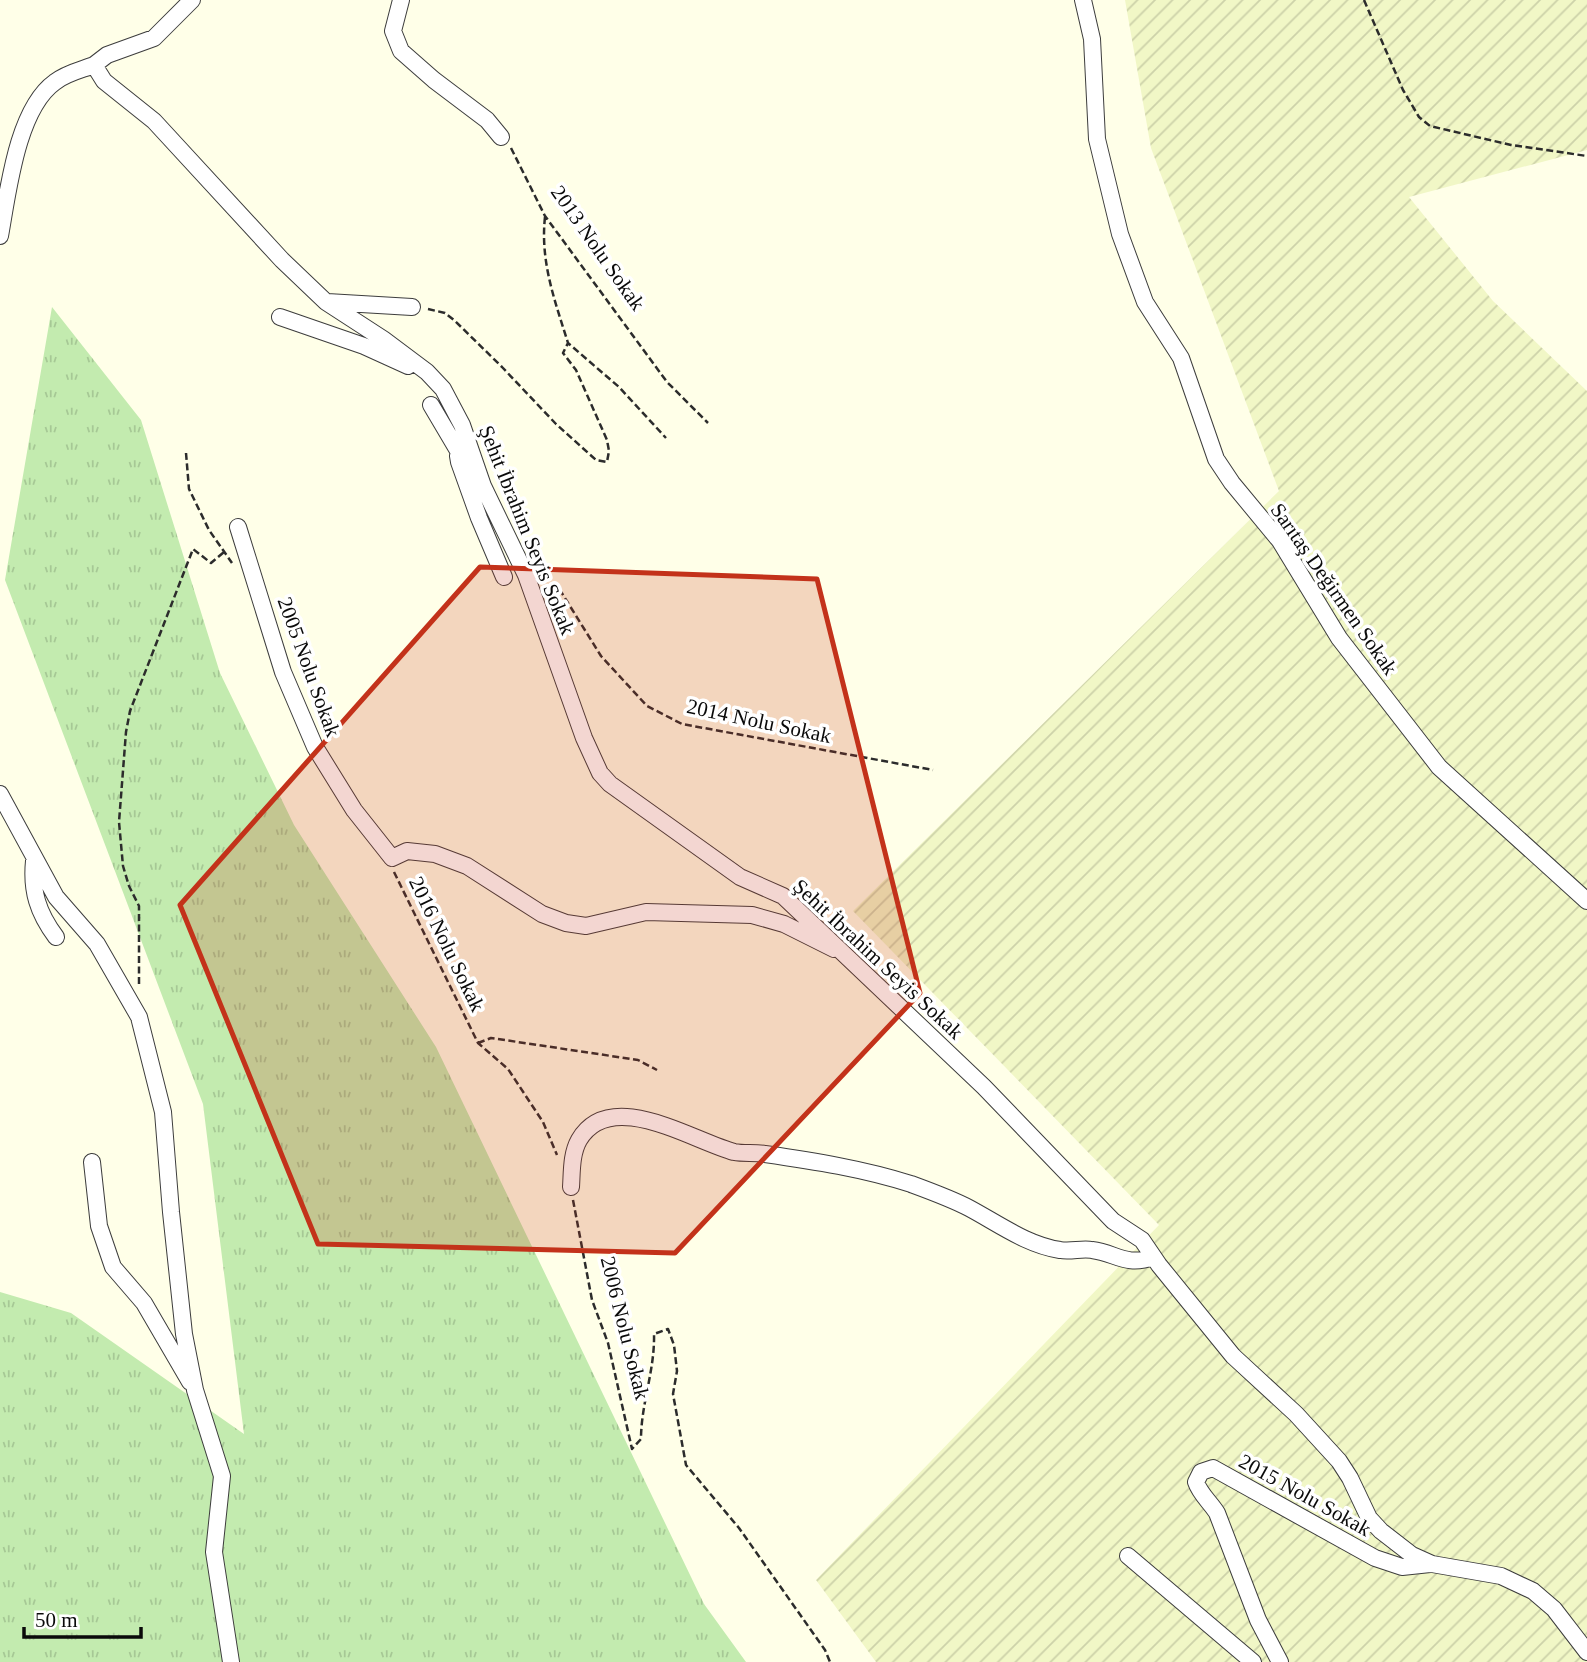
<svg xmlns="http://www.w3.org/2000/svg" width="1587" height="1662" viewBox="0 0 1587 1662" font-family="'Times New Roman',serif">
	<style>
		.farmland { fill: url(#farmland-furrows) }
		.grass { fill: url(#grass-tufts) }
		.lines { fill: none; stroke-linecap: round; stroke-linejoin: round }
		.minor-casing { stroke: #3d3d3d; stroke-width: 18 }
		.path { stroke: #2c2c2c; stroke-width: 2.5; stroke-dasharray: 7 3.5; stroke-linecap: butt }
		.minor { stroke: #fff; stroke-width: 16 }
		.marked { fill: #c3321a; fill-opacity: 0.2; stroke: #c3321a; stroke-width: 5; stroke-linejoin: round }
		.labels { text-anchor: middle; stroke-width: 7; stroke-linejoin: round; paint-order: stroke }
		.street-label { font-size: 21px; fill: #0a0a0a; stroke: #fff }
	</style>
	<defs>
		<pattern id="farmland-furrows" width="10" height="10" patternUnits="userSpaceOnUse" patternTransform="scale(1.75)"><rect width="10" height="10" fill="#f1f7c6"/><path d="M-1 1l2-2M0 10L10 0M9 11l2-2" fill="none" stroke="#cdd2a9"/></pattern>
		<pattern id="grass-tufts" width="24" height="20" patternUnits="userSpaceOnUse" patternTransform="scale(1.75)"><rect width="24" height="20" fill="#c3ebaf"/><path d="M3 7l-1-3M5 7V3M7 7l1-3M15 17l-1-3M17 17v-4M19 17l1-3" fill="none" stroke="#a6c895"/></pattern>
	</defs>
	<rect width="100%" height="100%" fill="#ffffe8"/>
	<path class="farmland" d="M1125 0H1587V150L1409 197 1493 301 1587 391V1662H876L816 1580 1159 1225 853 911 1279 491 1151 148Z"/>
	<path class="grass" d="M52 307 141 420 220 673 294 825 436 1047 704 1604 746 1662H0V1292L71 1313 244 1434 203 1104 5 580Z"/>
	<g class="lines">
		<defs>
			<path id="minor" d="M192 0 154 38 107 55 94 65 104 81 154 121 282 260 326 302 383 339 427 372 443 389 462 425 483 486 526 575 584 738 600 773 610 784 740 877 783 896 984 1087 1113 1221 1142 1240 1159 1265 1233 1356 1296 1414 1339 1461 1350 1478 1369 1518 1381 1531 1412 1555 1432 1564 1501 1576 1533 1591 1554 1609 1587 1652
				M401 0 393 31 401 51 434 80 487 120 501 137
				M1083 0 1092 39 1097 139 1120 234 1145 302 1181 358 1216 459 1232 483 1280 541 1339 638 1439 767 1587 901
				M0 236C8 192 17 109 55 82 66 73 81 70 94 65
				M327 302 412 307
				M280 317 364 346 408 366
				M431 405 457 449 468 446
				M468 446 458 456 459 462 479 518 504 577
				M238 527 283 672 315 747 354 810 392 858 407 851 435 854 467 866 542 914 566 923 586 926 646 912 752 915 784 924 834 949
				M0 794 56 897 97 944 139 1017 163 1112 171 1212 184 1334 195 1390 222 1476 214 1552 231 1662
				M34 861C31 891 38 913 56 937
				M92 1162 99 1226 113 1267 144 1303 190 1382
				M571 1187C572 1173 571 1154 579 1140 610 1087 691 1140 734 1152 744 1154 755 1152 765 1154 814 1161 864 1169 911 1184 930 1191 952 1199 969 1208 999 1224 1027 1245 1060 1250 1071 1252 1082 1248 1092 1250 1116 1253 1126 1267 1153 1257
				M1128 1556 1253 1662
				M1280 1662 1258 1620 1217 1513C1210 1502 1200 1494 1196 1482L1201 1472 1213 1468 1375 1558 1402 1567 1430 1564"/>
		</defs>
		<use href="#minor" class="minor-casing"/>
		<path class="path" d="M1364 0 1403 90 1419 117 1430 126 1511 145 1587 156
			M511 148 545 216 667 382 708 423
			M545 217C540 262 555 301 568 343
			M428 309 445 313 454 320 502 367 556 424 596 460 607 462 609 451 607 440 576 370 563 353 568 343 619 387 666 438
			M186 453 189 489 209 530 232 563
			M543 576 560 590 601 656 647 706 682 724 933 770
			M394 872 478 1043 508 1069 543 1122 557 1155
			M139 984V906L129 886 123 866 119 822 126 732 130 711 193 549 211 563 224 552
			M478 1043 491 1038 638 1060 657 1070
			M573 1200 592 1300 608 1343 632 1449 641 1439C641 1404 655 1370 654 1334L668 1329 674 1345 677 1371 673 1394 686 1465 739 1528 825 1650 830 1662"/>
		<use href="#minor" class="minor"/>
	</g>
	<path class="marked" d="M480 567 817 579 920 993 675 1253 318 1244 180 905Z"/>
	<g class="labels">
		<g class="street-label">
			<text transform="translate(598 248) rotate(55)" y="7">2013 Nolu Sokak</text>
			<text transform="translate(527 530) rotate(68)" y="7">Şehit İbrahim Seyis Sokak</text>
			<text transform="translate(1334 589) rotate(55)" y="7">Sarıtaş Değirmen Sokak</text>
			<text transform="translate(309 667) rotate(70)" y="7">2005 Nolu Sokak</text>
			<text transform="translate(759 721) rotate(12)" y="7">2014 Nolu Sokak</text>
			<text transform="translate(447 944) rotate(64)" y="7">2016 Nolu Sokak</text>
			<text transform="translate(878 959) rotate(43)" y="7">Şehit İbrahim Seyis Sokak</text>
			<text transform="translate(625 1328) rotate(76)" y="7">2006 Nolu Sokak</text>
			<text transform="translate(1305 1495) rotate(29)" y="7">2015 Nolu Sokak</text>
		</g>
	</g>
	<path d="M24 1627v10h117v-10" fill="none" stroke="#0a0a0a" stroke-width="3.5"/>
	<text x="35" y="1627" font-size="21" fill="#0a0a0a" stroke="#ffffff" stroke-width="5" paint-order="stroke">50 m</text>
</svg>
